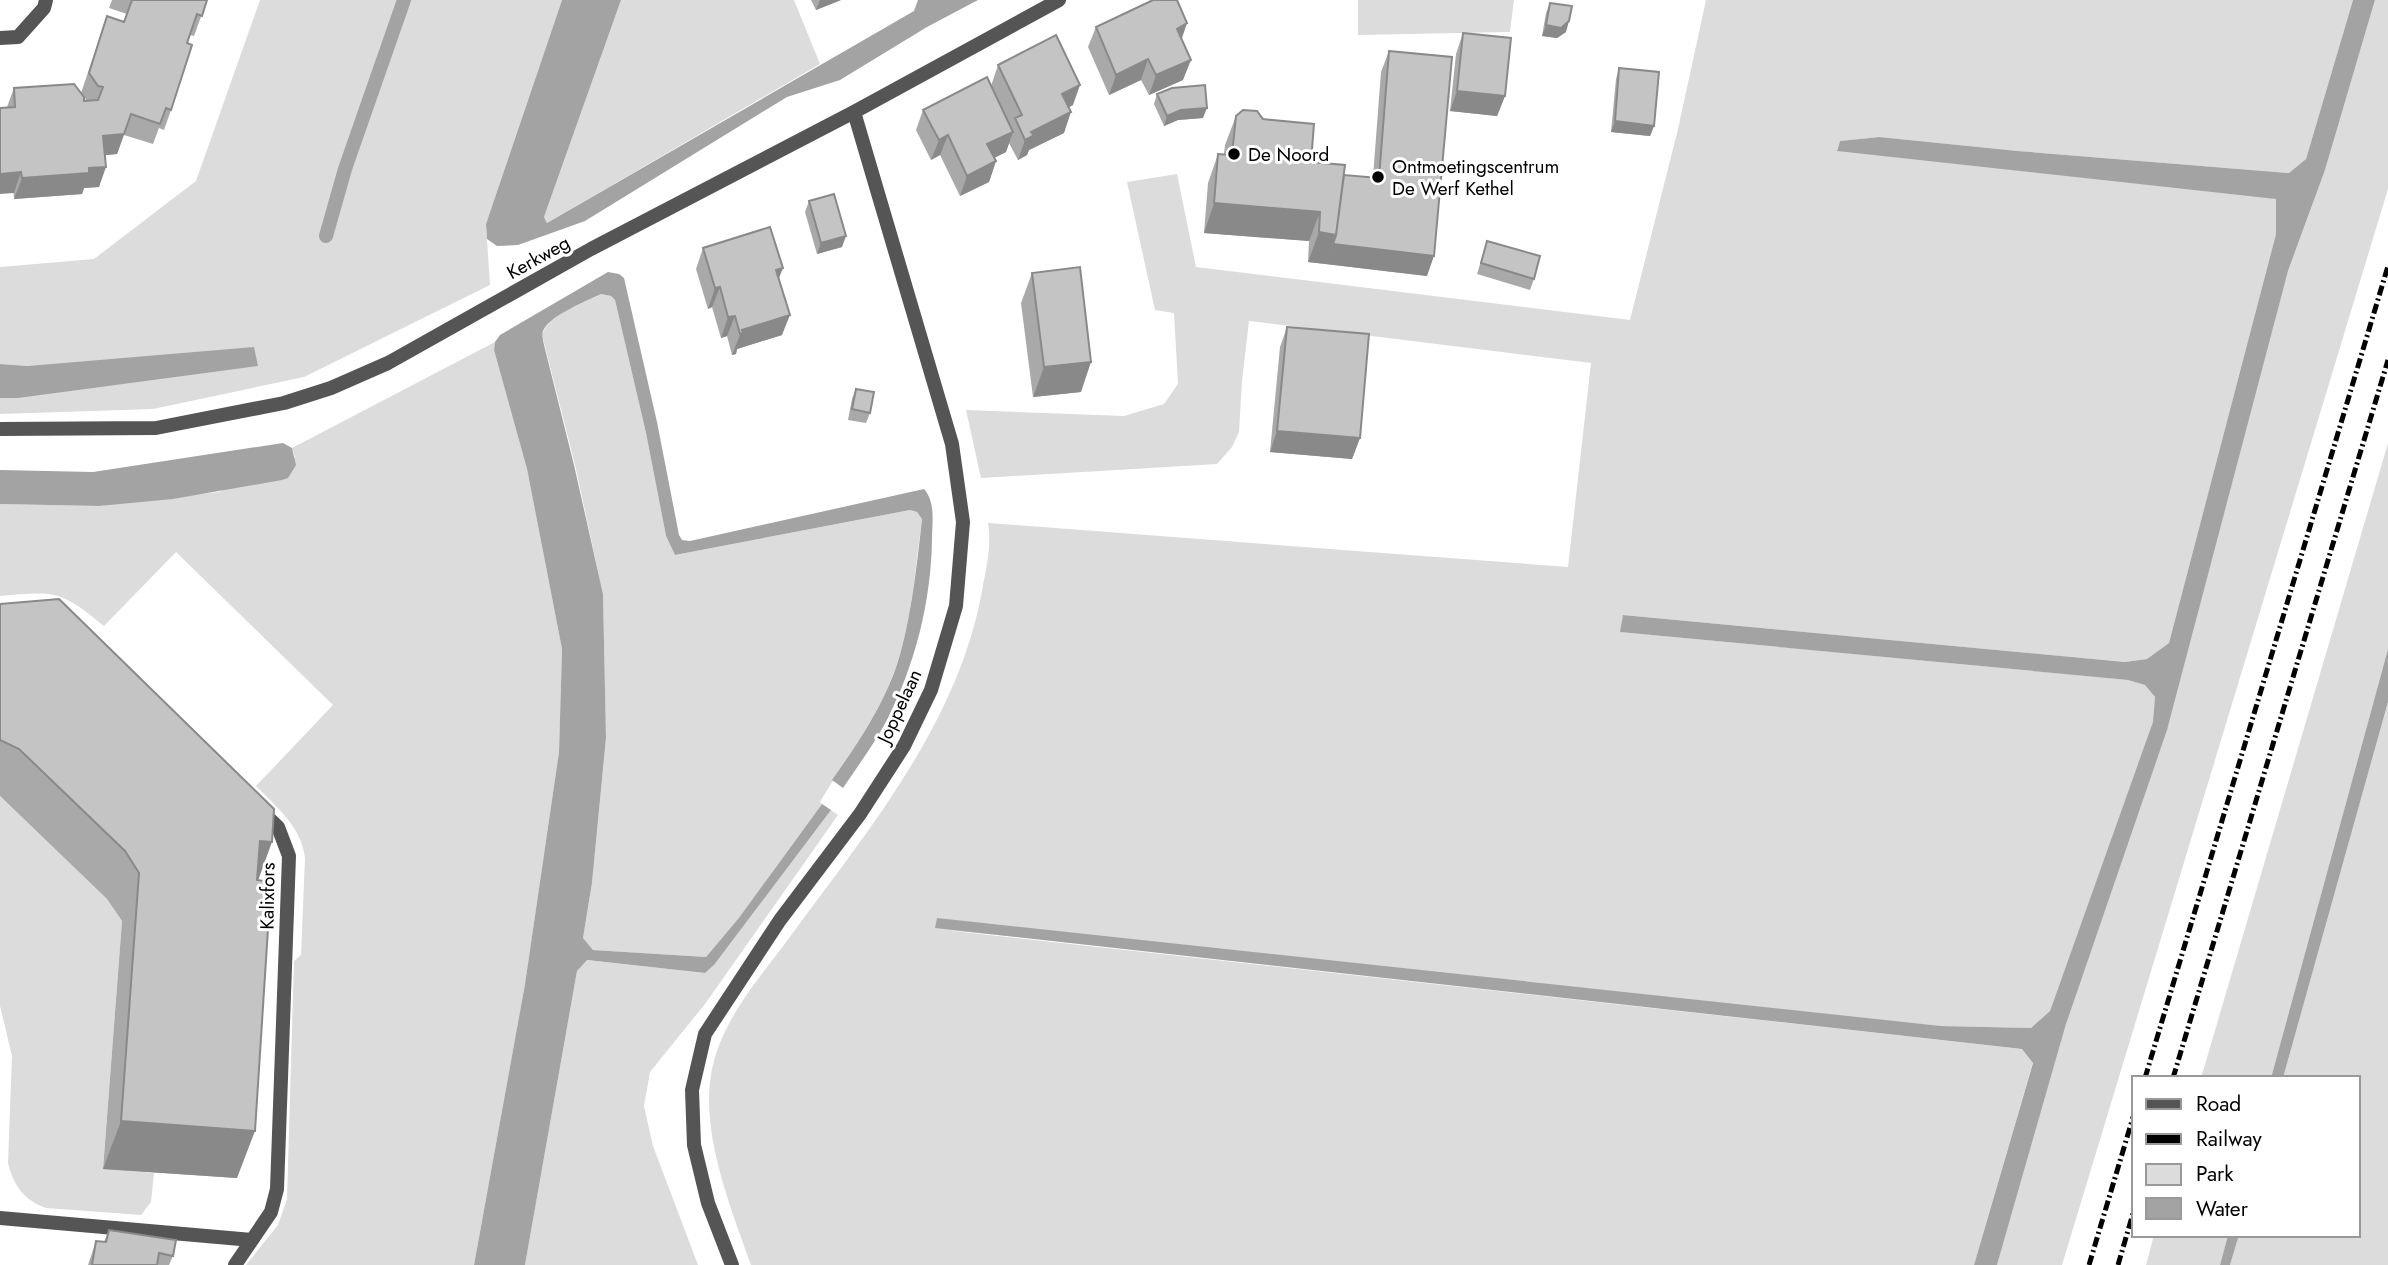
<svg xmlns="http://www.w3.org/2000/svg" width="2388" height="1265" viewBox="0 0 2388 1265" font-family="Jost,sans-serif">
	<style>
		.green { fill: #dcdcdc }
		.water { fill: #a3a3a3 }
		.lines { fill: none; stroke-linecap: round; stroke-linejoin: round }
		.stream { stroke: #a3a3a3; stroke-width: 14 }
		.minor { stroke: #555; stroke-width: 14 }
		.rail { stroke: #000; stroke-width: 5; stroke-dasharray: 10 3.5 2 3.5; stroke-linecap: butt }
		.wall { fill: #a9a9a9 }
		.shaded-wall { fill: #898989 }
		.building { fill: #c4c4c4; stroke: #898989; stroke-width: 2 }
		.poi-dot { fill: #000; stroke: #fff; stroke-width: 2.5 }
		.labels { text-anchor: middle; stroke-width: 6; stroke-linejoin: round; paint-order: stroke }
		.poi-label { font-size: 19px; fill: #000; stroke: #fff; text-anchor: start }
		.street-label { font-size: 19px; fill: #000; stroke: #fff }
	</style>
	<rect width="100%" height="100%" fill="#fff"/>
	<path class="green" d="M260 0H562L486 224 490 285 304 377 153 409 0 414V398H18L28 366 0 364V267L94 259 196 181Z
		M621 0H794L820 64 547 223 544 217Z
		M1358 0H1514L1510 32 1358 35Z
		M1706 0H2353L2306 159 2289 173 2018 151 1879 137 1840 141 1837 150 2276 198V234L2169 643 2147 659 2125 662 1623 615 1621 632 2129 680 2145 685 2155 697 2154 721 2050 1011 2031 1028 1941 1026 935 929 2022 1049 2033 1062 1974 1265H751C731 1209 701 1135 711 1075 720 1020 760 978 792 934 869 829 958 723 982 591 986 568 992 546 988 523L1568 567 1591 363 1249 321 1242 381 1239 432 1232 447 1217 464 981 478 966 410 1124 416 1164 404 1178 384 1174 313 1155 310 1127 182 1177 174 1196 267 1630 320 1678 129Z
		M2375 0H2388V189L2062 1265H1997L2066 1024 2288 271 2325 170Z
		M601 294 611 296 615 300 646 433 666 536 675 555 910 510 917 512 922 519C915 569 912 624 894 672 877 719 845 759 820 802L822 804 738 919 706 957 593 950 583 938 592 883 606 739 603 594 575 465 542 335C549 314 582 304 601 294Z
		M495 342 494 350 527 469 562 649 559 752 525 984 474 1265H246L278 1225 287 1199 294 961 301 955 305 858C301 826 277 808 256 786L333 705 176 552 104 626C60 590 56 591 0 596V504L99 506 219 492 295 457 292 448Z
		M2388 443V649L2271 1078H2201Z
		M2388 702V1265H2230L2239 1235H2358V1078H2283Z
		M0 796 107 899 122 921 103 1168 154 1173 151 1202 141 1215 46 1208C25 1201 13 1185 8 1163L12 1056 0 1006Z
		M831 810 838 815 705 1004 650 1072 644 1106 653 1146 698 1265H525L577 971 586 960 705 973 714 965Z
		M2154 1235H2228L2220 1265H2146Z"/>
	<path class="water" d="M562 0H621L544 217 547 223 914 11 918 0H978L927 27 840 80 787 97 585 221 518 245 497 246 487 239 486 224Z
		M2353 0H2375L2325 170 2288 271 2167 730 2066 1024 1997 1265H1974L2033 1063 2022 1049 935 928 937 918 1941 1026 2031 1028 2050 1011 2153 722 2155 697 2145 685 2128 680 1620 632 1623 615 2125 662 2147 659 2169 643 2276 234V199L1837 151 1840 141 1879 137 2018 151 2289 173 2306 159Z
		M608 272 619 274 624 278 657 422 679 535 682 540 690 541 924 489C936 503 932 522 932 540 931 602 915 665 887 720 874 744 858 766 843 788L832 780C856 746 879 712 894 673 910 630 917 565 922 519L917 512 910 510 675 555 666 536 646 433 615 300 611 296 601 294C586 301 552 315 544 329 541 334 543 339 544 345L574 465 603 594 606 738 592 883 583 938 593 950 706 957 738 919 822 804 831 810 714 965 705 973 587 960 577 971 525 1265H474L525 984 559 752 562 649 527 469 494 350 495 342 500 335Z
		M254 347 258 366 18 398H0V364L28 366Z
		M283 443 292 448 296 465 288 478 282 480 173 499 99 506 0 504V470L93 472Z
		M2388 649V702L2283 1078H2271Z
		M2228 1235H2239L2230 1265H2220Z"/>
	<g class="lines">
		<path class="stream" d="M326 236 345 169 404 0"/>
		<path class="minor" d="M0 38 18 37 44 8 46 0
			M0 429 156 428 284 403 331 388 388 363 591 249 854 112 1059 0
			M0 1218 252 1240
			M235 1265 271 1212 277 1189 289 856 278 827 259 809
			M732 1265 708 1203 694 1145 692 1090 705 1034 780 920 860 814 904 746 931 690 956 606 963 522 952 444 854 112"/>
		<path class="rail" d="M2145 1078 2388 266
			M2173 1078 2388 360
			M2089 1265 2134 1114
			M2118 1265 2134 1210"/>
	</g>
	<path class="wall" d="M112 0H207L194 36 190 35 171 110 164 130 159 128 153 144 124 135 117 154 105 155 99 187 84 188 82 194 14 199 7 107 14 88 87 101 81 93 107 16 124 22 127 14 109 8Z
		M811 0H841L816 10Z
		M1550 3 1566 32 1557 38 1542 36 1546 13Z
		M1096 27 1181 39 1183 80 1149 95 1141 80 1109 95 1088 47Z
		M1463 33 1505 96 1497 116 1450 111 1456 54Z
		M1389 51 1427 276 1308 262 1309 241 1204 233 1208 183 1218 154H1224L1225 145 1236 116 1263 119 1311 162 1344 175 1373 177 1381 72Z
		M998 65 1073 105 1069 107 1064 133 1029 150 1027 155 1018 160 1009 143 1006 152 994 158 996 161 989 182 960 196 940 155 931 160 916 130 923 110 991 86Z
		M1619 68 1654 126 1650 136 1611 132 1616 79Z
		M1157 94 1203 118 1178 120 1164 126 1154 104Z
		M809 201 842 247 817 254 805 212Z
		M1487 241 1534 279 1530 290 1477 274Z
		M703 248 779 279 782 335 737 349 736 354 732 355 727 336 721 338 712 307 708 309 696 269Z
		M1032 273 1081 392 1033 397 1021 303Z
		M1287 327 1360 438 1352 459 1270 452 1280 347Z
		M856 389 870 413 866 423 848 420 852 399Z
		M0 604 258 881 237 1178 103 1169 122 921 107 899 0 796Z
		M109 1230 173 1256 169 1265H88L96 1241 104 1242Z"/>
	<path class="shaded-wall" d="M820 0H841L816 10Z
		M1569 21 1566 32 1557 38 1542 36 1546 25Z
		M1187 23 1180 44 1177 29Z
		M1148 59 1141 80 1109 95 1116 75Z
		M1191 60 1183 80 1149 95 1156 75Z
		M1080 85 1073 105 1055 114 1062 94Z
		M1457 91 1505 96 1497 116 1450 111Z
		M1207 108 1203 118 1178 120 1164 126 1167 116 1181 110Z
		M1071 112 1064 133 1029 150 1027 155 1018 160 1025 140 1031 132Z
		M1615 121 1654 126 1650 136 1611 132Z
		M1013 132 1006 152 980 165 987 144Z
		M124 134 117 154 96 156 103 136Z
		M948 135 940 155 931 160 939 140Z
		M996 161 989 182 960 196 967 176Z
		M106 167 99 187 84 188 82 194 14 199 22 178 89 168Z
		M21 172 14 193 0 194V174Z
		M1214 203 1320 212 1309 241 1204 233Z
		M1319 232 1336 235 1326 264 1308 262Z
		M846 236 842 247 817 254 821 243Z
		M1333 244 1434 256 1427 276 1326 264Z
		M783 268 775 288 776 270Z
		M720 287 712 307 708 309 715 288Z
		M790 315 782 335 737 349 736 354 732 355 742 330Z
		M735 316 727 336 721 338 728 317Z
		M1091 362 1081 392 1033 397 1044 367Z
		M1277 431 1360 438 1352 459 1270 452Z
		M260 841 272 842 255 889Z
		M121 1121 255 1131 237 1178 103 1169Z"/>
	<path class="building" d="M132 0H207L202 16 197 14 187 43 192 45 171 110 166 108 160 124 131 114 124 134 103 136 106 167 89 168V173L22 178 21 172 0 174V108L15 107 14 88 74 84 84 97V101L98 100 103 87 98 86 89 73 107 16 124 22Z
		M1153 0H1177L1187 23 1177 29 1191 60 1156 75 1148 59 1116 75 1096 27Z
		M1550 3 1572 6 1569 21 1561 28 1546 25Z
		M1463 33 1511 38 1505 96 1457 91Z
		M1056 35 1080 85 1062 94 1071 112 1031 132 1034 135 1025 140 1015 118 1022 115 998 65Z
		M1389 51 1452 57 1434 256 1333 244 1336 235 1344 175 1379 178Z
		M1619 68 1659 72 1654 126 1615 121Z
		M987 77 1013 132 987 144 996 161 967 176 948 135 939 140 923 110Z
		M1205 85 1207 108 1181 110 1167 116 1157 94 1172 88Z
		M1243 110 1257 111 1263 119 1314 124 1311 162 1345 165 1336 235 1319 232 1320 212 1214 203 1218 154 1232 155 1236 116Z
		M834 194 846 236 821 243 809 201Z
		M770 227 783 268 776 270 790 315 742 330 743 333 740 334 735 316 728 317 720 287 715 288 703 248Z
		M1487 241 1540 256 1534 279 1481 263Z
		M1080 267 1091 362 1044 367 1032 273Z
		M1287 327 1369 334 1360 438 1277 431Z
		M856 389 874 392 870 413 852 409Z
		M59 599 274 809 272 842 260 841 257 880 271 882 255 1131 121 1121 139 873 125 851 19 749 0 740V604Z
		M109 1230 176 1240 173 1256 159 1253 157 1265H92L96 1241 106 1242Z"/>
	<g class="poi-dot">
		<circle cx="1234" cy="154" r="7"/>
		<circle cx="1378" cy="177" r="7"/>
	</g>
	<g class="labels">
		<g class="poi-label">
			<text x="1248" y="161">De Noord</text>
			<text x="1392" y="173">Ontmoetingscentrum<tspan x="1392" dy="22">De Werf Kethel</tspan></text>
		</g>
		<g class="street-label">
			<text transform="translate(538 257) rotate(-29)" y="7">Kerkweg</text>
			<text transform="translate(899 706) rotate(-65)" y="7">Joppelaan</text>
			<text transform="translate(267 896) rotate(-89)" y="7">Kalixfors</text>
		</g>
	</g>
	<rect x="2132" y="1076" width="228" height="161" fill="#ffffff" stroke="#999999" stroke-width="2"/>
	<rect x="2146" y="1099" width="35" height="10" fill="#555555" stroke="#999999" stroke-width="2"/>
	<text x="2196" y="1111" font-size="21" fill="#000000">Road</text>
	<rect x="2146" y="1134" width="35" height="10" fill="#000000" stroke="#999999" stroke-width="2"/>
	<text x="2196" y="1146" font-size="21" fill="#000000">Railway</text>
	<rect x="2146" y="1164" width="35" height="21" fill="#dcdcdc" stroke="#999999" stroke-width="2"/>
	<text x="2196" y="1181" font-size="21" fill="#000000">Park</text>
	<rect x="2146" y="1198" width="35" height="21" fill="#a3a3a3" stroke="#999999" stroke-width="2"/>
	<text x="2196" y="1216" font-size="21" fill="#000000">Water</text>
</svg>
